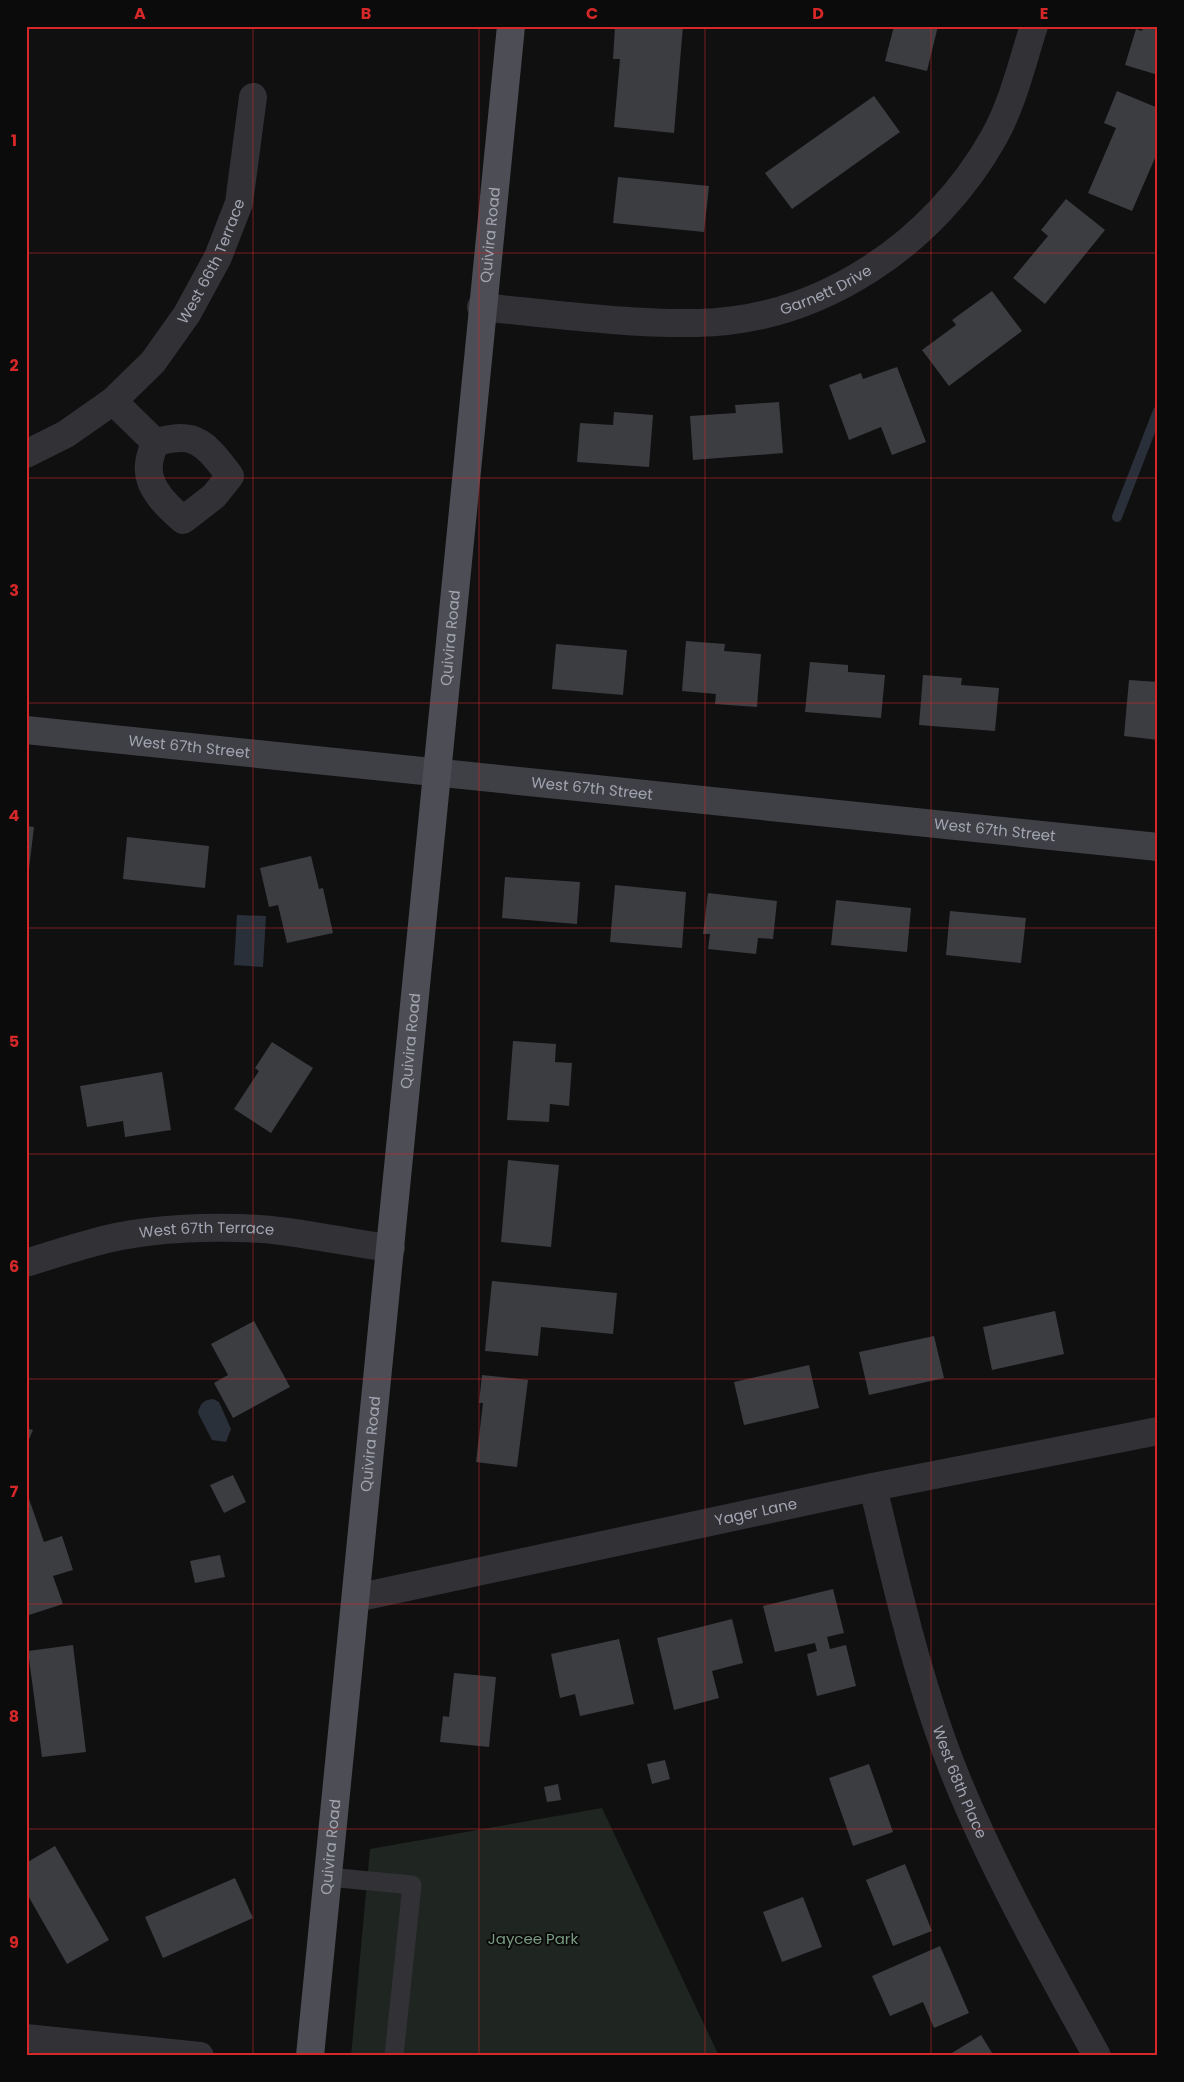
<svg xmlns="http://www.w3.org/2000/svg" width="1184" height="2082" viewBox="0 0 1184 2082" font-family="Poppins,sans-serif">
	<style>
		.green { fill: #1f2520 }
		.water { fill: #2a3039 }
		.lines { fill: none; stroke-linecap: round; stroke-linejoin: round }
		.stream { stroke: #2a3039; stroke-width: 10 }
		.building { fill: #3c3d41 }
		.lane { stroke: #313136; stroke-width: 19 }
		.street { stroke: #313136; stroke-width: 28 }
		.secondary { stroke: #3f4046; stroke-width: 28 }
		.primary { stroke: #4d4e55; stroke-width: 28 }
		.grid { fill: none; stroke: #d62828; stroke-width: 1; stroke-opacity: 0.55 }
		.labels { text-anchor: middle; stroke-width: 4; stroke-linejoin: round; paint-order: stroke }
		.street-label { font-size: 15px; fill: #a2a4b1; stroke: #0b0b0c }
		.park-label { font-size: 15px; fill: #7a9b81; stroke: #0b0b0c }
		.neatline { fill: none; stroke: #d62828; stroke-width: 2 }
		.grid-label { font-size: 16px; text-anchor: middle; font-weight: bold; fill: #d62828 }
	</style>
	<rect width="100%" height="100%" fill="#101011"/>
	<path class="green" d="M602 1808 719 2056H351L370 1849Z"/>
	<path class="water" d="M237 915 266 916 263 967 234 965Z
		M213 1399 219 1402 231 1429 226 1442 212 1440 198 1413C200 1404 203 1400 213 1399Z"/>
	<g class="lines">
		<path class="stream" d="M1117 517 1158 411"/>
	</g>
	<path class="building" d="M615 26H683L674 133 614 127 620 59H613Z
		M894 26H938L927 71 885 61Z
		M1143 26H1158V75L1125 65 1136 29 1142 31Z
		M1117 91 1158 108V151L1132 211 1088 193 1116 128 1104 123Z
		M874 96 900 132 792 209 765 173Z
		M618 177 709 186 704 232 613 223Z
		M1066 199 1105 230 1045 304 1013 278 1048 236 1041 230Z
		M992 291 1022 331 949 386 922 350 956 325 952 320Z
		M897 367 926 442 892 455 881 427 849 440 829 385 861 373 863 379Z
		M779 402 783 453 693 460 690 416 736 413 735 405Z
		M614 412 653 415 649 467 577 462 580 423 613 425Z
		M686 641 725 644 724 651 761 654 757 707 715 704 716 694 682 691Z
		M556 644 627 650 623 695 552 689Z
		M810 662 848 665V672L885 675 881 718 805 712Z
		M923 675 962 678 961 685 999 688 995 731 919 725Z
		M1129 680 1158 682V740L1124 736Z
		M26 826 34 827 29 869H26Z
		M127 837 209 846 205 888 123 879Z
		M311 856 319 889 323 888 333 933 287 943 278 905 269 907 260 868Z
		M505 877 580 882 577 924 502 918Z
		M615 885 686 892 682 948 610 942Z
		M708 893 777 901 773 939 758 938 756 954 708 949 710 934H703Z
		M836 900 911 908 907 952 831 945Z
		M950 911 1026 918 1021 963 946 955Z
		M513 1041 556 1044 555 1062 572 1063 569 1106 550 1104 549 1122 507 1120Z
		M272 1042 313 1068 271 1133 234 1109 259 1071 255 1068Z
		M162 1072 171 1130 125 1137 123 1121 87 1127 80 1086Z
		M508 1160 559 1165 551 1247 501 1242Z
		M492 1281 617 1293 613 1334 541 1327 538 1356 485 1351Z
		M1055 1311 1064 1354 992 1370 983 1327Z
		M254 1321 290 1387 233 1418 214 1383 228 1375 211 1344Z
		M934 1336 944 1378 869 1395 859 1352Z
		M809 1365 819 1408 744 1425 734 1382Z
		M482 1375 528 1380 517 1467 476 1462 483 1403H479Z
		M26 1428 33 1430 26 1446Z
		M233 1475 246 1502 224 1513 210 1485Z
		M26 1496H28L44 1542 62 1536 73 1570 53 1576 63 1604 26 1616Z
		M220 1555 225 1577 195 1583 190 1561Z
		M833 1589 844 1633 827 1637 830 1649 846 1645 856 1686 817 1696 807 1654 817 1651 815 1643 775 1652 763 1606Z
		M732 1619 743 1663 712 1671 719 1698 674 1710 657 1638Z
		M619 1639 634 1704 580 1716 575 1694 560 1698 551 1654Z
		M73 1645 86 1752 42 1757 28 1651Z
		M454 1673 496 1677 489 1747 440 1742 443 1716 449 1717Z
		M665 1760 670 1779 652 1784 647 1764Z
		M869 1764 893 1832 853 1846 829 1778Z
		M558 1784 561 1800 547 1802 544 1787Z
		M55 1846 109 1940 67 1964 26 1892V1863Z
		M905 1864 932 1931 893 1946 866 1880Z
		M235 1878 253 1918 163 1958 145 1917Z
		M803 1897 822 1947 782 1962 763 1912Z
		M940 1946 969 2013 934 2028 923 2002 890 2016 872 1976Z
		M981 2035 994 2056H947Z"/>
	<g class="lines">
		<path class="lane" d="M328 1877 412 1885 394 2056"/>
		<g class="street">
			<path id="s1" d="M481 307C553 314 625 324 697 323 821 321 935 243 994 137 1013 103 1022 63 1034 26"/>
			<path d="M113 401 155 442C166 440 179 436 190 439 207 443 220 463 230 476L214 496 183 520C168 507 146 487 149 465 149 457 153 449 155 442"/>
			<path id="s2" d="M26 454 66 434 113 401 153 362 187 314 218 257 239 203 253 97"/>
			<path id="s3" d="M26 1263C48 1256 70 1249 92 1243 137 1230 189 1227 236 1228 288 1228 339 1242 391 1248"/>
			<path id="s4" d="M873 1487C897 1587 919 1687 958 1782 997 1877 1048 1966 1097 2056"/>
			<path id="s5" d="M356 1598 873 1487 1158 1431"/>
			<path d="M26 2038 200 2056"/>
		</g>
		<path class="secondary" id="s6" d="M26 730 1158 847"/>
		<path class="primary" id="s7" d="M310 2056 511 26"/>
	</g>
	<path class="grid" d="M253 26V2056M479 26V2056M705 26V2056M931 26V2056M26 253H1158M26 478H1158M26 703H1158M26 928H1158M26 1154H1158M26 1379H1158M26 1604H1158M26 1829H1158"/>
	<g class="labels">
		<g class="street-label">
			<text dy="5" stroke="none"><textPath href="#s7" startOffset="1830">Quivira Road</textPath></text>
			<text dy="5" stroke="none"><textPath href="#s2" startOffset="275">West 66th Terrace</textPath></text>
			<text dy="5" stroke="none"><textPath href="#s1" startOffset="351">Garnett Drive</textPath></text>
			<text dy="5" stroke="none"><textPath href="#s7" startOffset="1425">Quivira Road</textPath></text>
			<text dy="5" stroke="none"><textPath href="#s6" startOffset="164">West 67th Street</textPath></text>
			<text dy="5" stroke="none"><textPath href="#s6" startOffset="569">West 67th Street</textPath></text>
			<text dy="5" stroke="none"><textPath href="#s6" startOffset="974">West 67th Street</textPath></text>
			<text dy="5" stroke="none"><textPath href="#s7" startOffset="1020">Quivira Road</textPath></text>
			<text dy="5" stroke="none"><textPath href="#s3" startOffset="185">West 67th Terrace</textPath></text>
			<text dy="5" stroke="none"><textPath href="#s7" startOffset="615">Quivira Road</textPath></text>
			<text dy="5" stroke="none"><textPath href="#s5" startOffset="409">Yager Lane</textPath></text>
			<text dy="5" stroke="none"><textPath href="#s4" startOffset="308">West 68th Place</textPath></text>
			<text dy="5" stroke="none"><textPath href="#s7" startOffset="210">Quivira Road</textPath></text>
		</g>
		<g class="park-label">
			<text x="533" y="1944">Jaycee Park</text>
		</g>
	</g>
	<rect width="1184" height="2082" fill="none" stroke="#0b0b0c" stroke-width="55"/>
	<rect x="28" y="28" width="1128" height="2026" class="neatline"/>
	<g class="grid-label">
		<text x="140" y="19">A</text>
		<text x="366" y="19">B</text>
		<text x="592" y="19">C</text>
		<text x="818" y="19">D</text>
		<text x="1044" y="19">E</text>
		<text x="14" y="146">1</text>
		<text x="14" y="371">2</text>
		<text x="14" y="596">3</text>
		<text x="14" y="821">4</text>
		<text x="14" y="1047">5</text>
		<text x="14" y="1272">6</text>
		<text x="14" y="1497">7</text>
		<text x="14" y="1722">8</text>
		<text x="14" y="1948">9</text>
	</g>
</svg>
